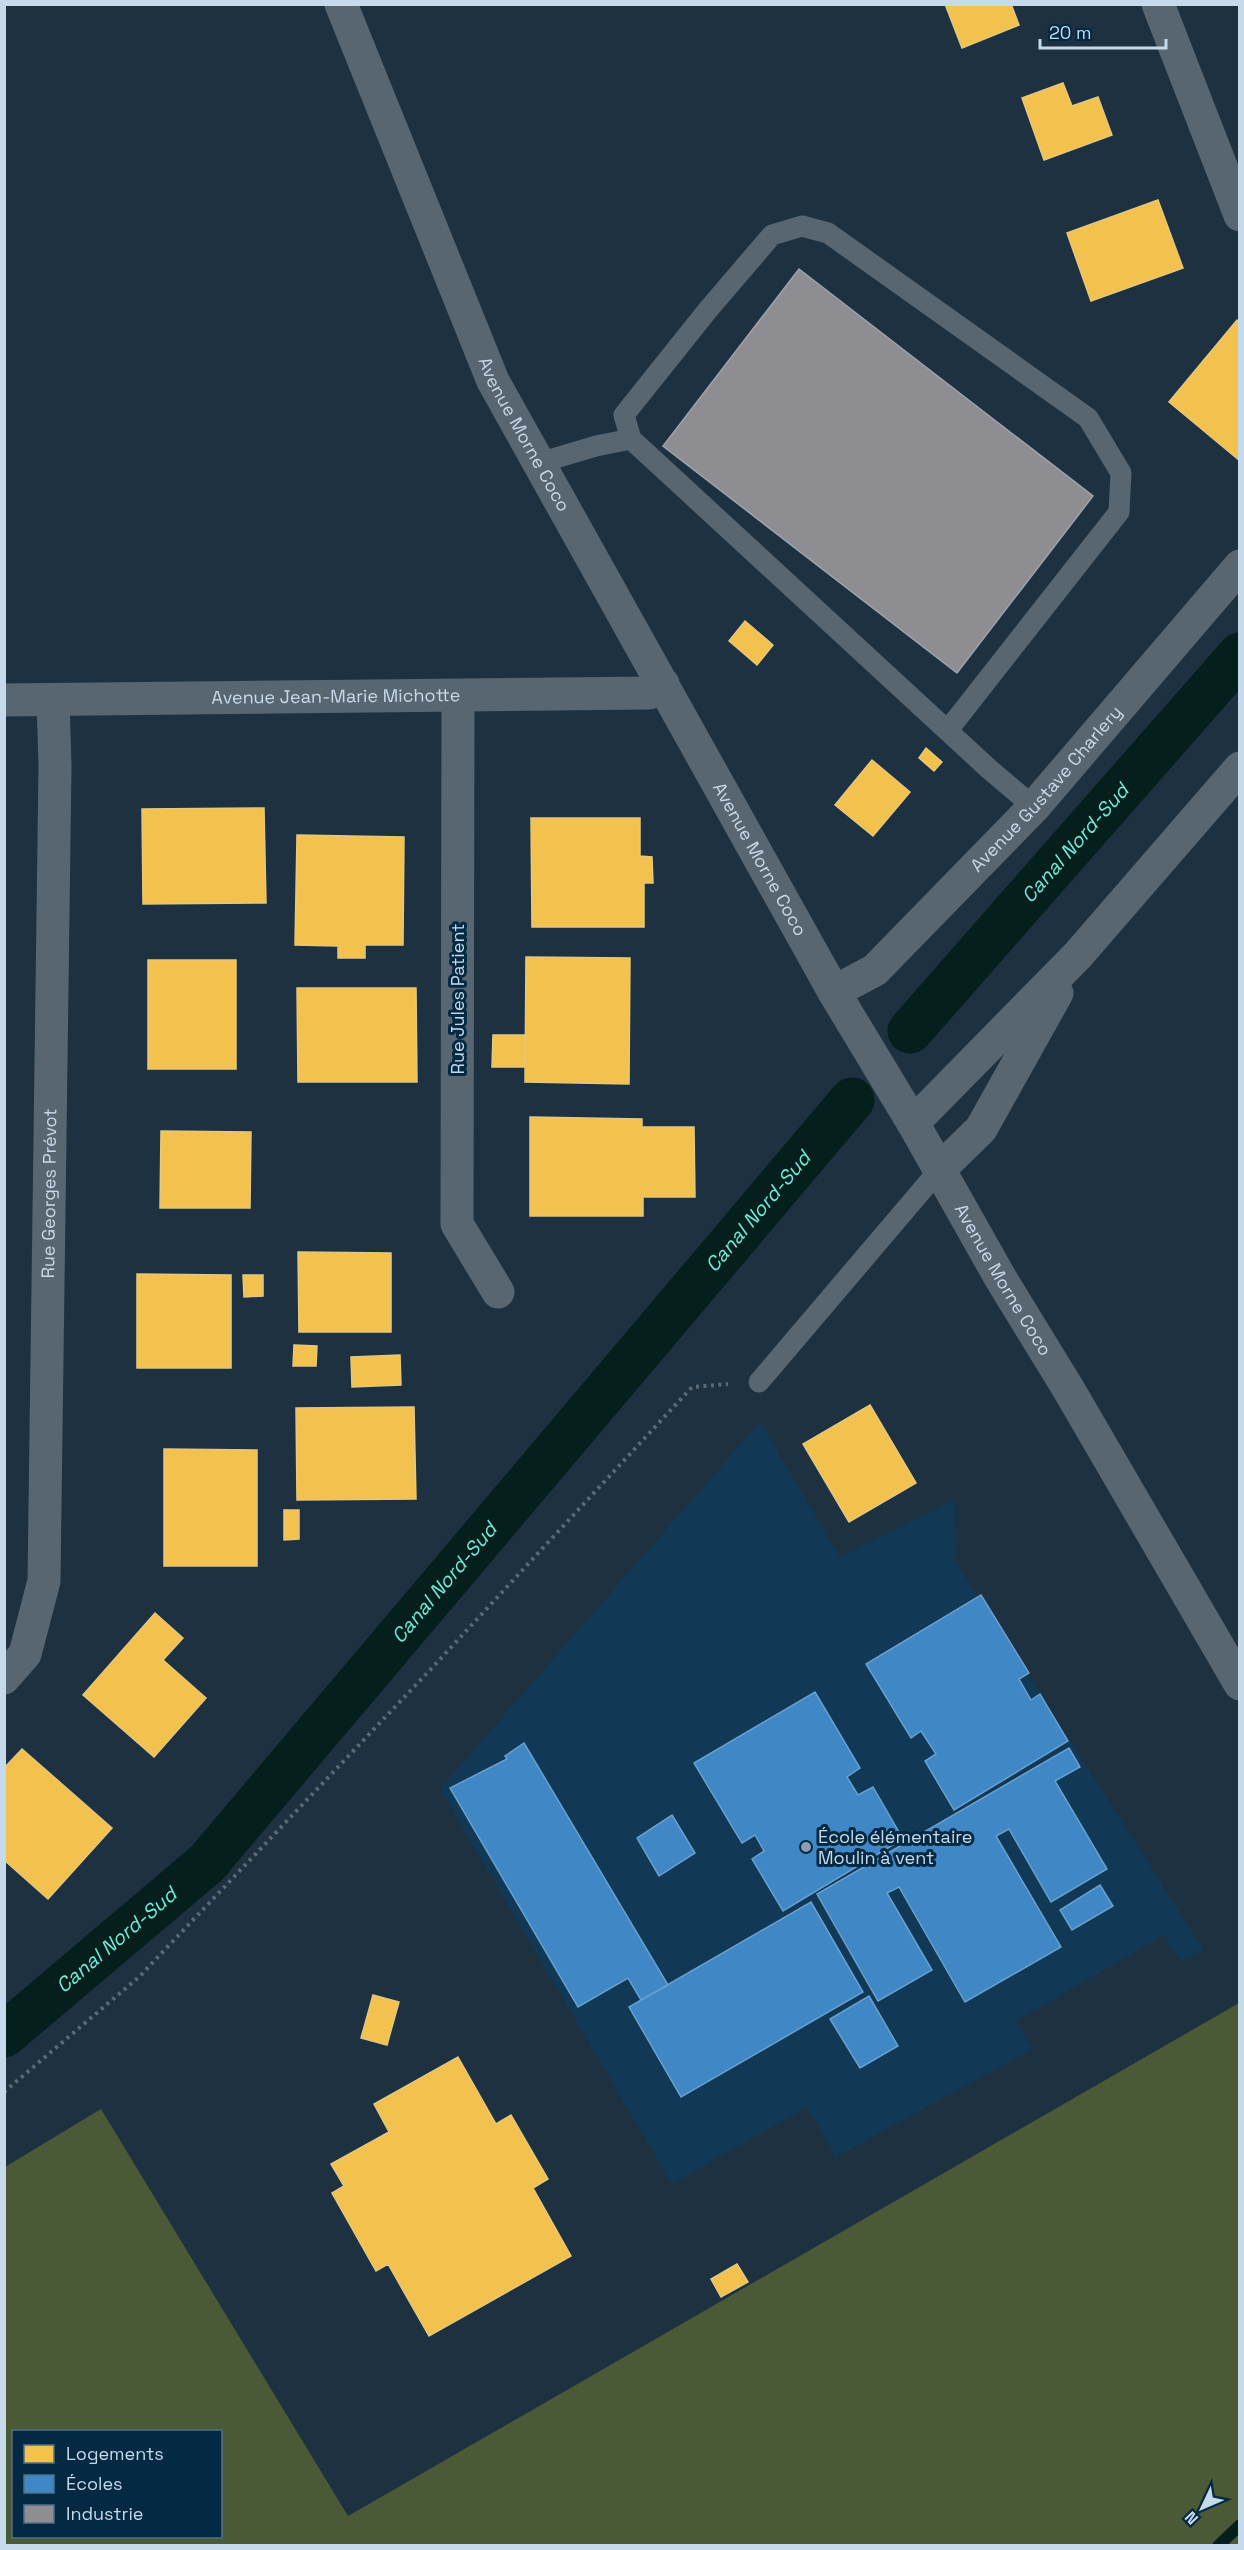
<svg xmlns="http://www.w3.org/2000/svg" width="1244" height="2550" viewBox="0 0 1244 2550" font-family="'Space Grotesk',sans-serif">
	<style>
		.built { fill: #113956 }
		.green { fill: #4a5a36; fill-rule: evenodd }
		.homes { fill: #f2c14e; stroke: #e5c87d; stroke-width: 1.5 }
		.schools { fill: #3f88c5; stroke: #68a1d0; stroke-width: 1.5 }
		.industry { fill: #8d8d92; stroke: #9ea4ad; stroke-width: 1.5 }
		.lines { fill: none; stroke-linecap: round; stroke-linejoin: round }
		.stream { stroke: #051f1d; stroke-width: 12 }
		.canal { stroke: #051f1d; stroke-width: 45 }
		.path { stroke: #5d6a74; stroke-width: 4; stroke-dasharray: 3 4.5; stroke-linecap: butt }
		.lane { stroke: #586671; stroke-width: 21 }
		.street { stroke: #586671; stroke-width: 33 }
		.secondary { stroke: #586671; stroke-width: 33 }
		.poi-dot { fill: #8c9faf; stroke: #042943; stroke-width: 2 }
		.labels { text-anchor: middle; stroke-width: 6; stroke-linejoin: round; paint-order: stroke }
		.street-label { font-size: 18px; fill: #c7daeb; stroke: #042943 }
		.poi-label { font-size: 18px; fill: #c7daeb; stroke: #042943; text-anchor: start }
		.water-label { font-size: 20px; font-style: italic; fill: #72ebdc; stroke: #042943 }
	</style>
	<rect width="100%" height="100%" fill="#1e3140"/>
	<path class="built" d="M760 1422 840 1557 955 1500 956 1563 1204 1950 1181 1962 1164 1935 1016 2021 1032 2049 836 2157 807 2107 672 2184 440 1789Z"/>
	<path class="green" d="M1239 2003V2545H5V2167L101 2109 348 2516ZM14 2432H220V2536H14Z"/>
	<path class="homes" d="M945 4H1011L1019 25 962 48Z
		M1063 83 1072 106 1098 97 1112 135 1044 160 1022 98Z
		M1158 200 1183 268 1091 301 1067 233Z
		M1237 320 1240 323V461L1169 402Z
		M745 621 773 645 757 665 729 641Z
		M926 748 942 762 934 771 919 758Z
		M872 760 910 792 873 836 835 805Z
		M264 808 266 903 143 904 142 809Z
		M531 818H640V856L652 857 653 883H644V927H532Z
		M297 835 404 837 403 945H365V958H338V946L295 945Z
		M526 957 630 958 629 1084 525 1082Z
		M148 960H236V1069H148Z
		M297 988H416L417 1082H298Z
		M493 1035H525V1067H492Z
		M530 1117 642 1119V1127H694L695 1197H643V1216H530Z
		M161 1131 251 1132 250 1208H160Z
		M298 1252 391 1253V1332H299Z
		M137 1274 231 1275V1368H137Z
		M243 1275H263V1296L244 1297Z
		M294 1345 317 1346 316 1366H293Z
		M400 1355 401 1385 352 1387 351 1357Z
		M870 1405 916 1483 849 1522 803 1444Z
		M414 1407 416 1499 297 1500 296 1408Z
		M164 1449 257 1450V1566H164Z
		M284 1510H299V1539L284 1540Z
		M155 1613 183 1638 163 1660 206 1698 154 1757 83 1695Z
		M22 1749 112 1828 48 1899 4 1860V1768Z
		M373 1995 399 2002 387 2045 361 2038Z
		M458 2057 496 2124 511 2115 548 2179 533 2188 571 2256 429 2336 388 2264 376 2271 332 2193 344 2186 331 2164 389 2132 374 2104Z
		M737 2264 748 2282 721 2297 711 2279Z"/>
	<path class="schools" d="M981 1595 1029 1673 1019 1679 1031 1700 1040 1694 1068 1741 954 1810 925 1761 936 1754 921 1731 911 1738 866 1664Z
		M815 1692 860 1768 847 1777 858 1795 873 1787 903 1839 783 1911 752 1859 764 1851 755 1835 742 1843 694 1763Z
		M524 1743 668 1985 641 2000 628 1978 578 2007 450 1788 507 1759 505 1756Z
		M1069 1748 1080 1767 1055 1781 1107 1869 1051 1902 1009 1829 996 1836 1061 1947 965 2002 899 1887 887 1893 932 1970 878 2001 817 1894Z
		M672 1815 695 1853 659 1876 637 1838Z
		M1100 1885 1113 1906 1072 1930 1060 1910Z
		M811 1902 863 1992 681 2097 629 2007Z
		M869 1996 898 2046 860 2068 830 2019Z"/>
	<path class="industry" d="M799 269 1093 496 957 673 663 446Z"/>
	<g class="lines">
		<path class="stream" d="M1218 2546 1240 2525"/>
		<g class="canal">
			<path id="s1" d="M910 1031 1240 655"/>
			<path id="s2" d="M4 2035 207 1863 852 1100"/>
		</g>
		<path class="path" d="M4 2092 139 1977 430 1670 692 1387 728 1384"/>
		<path class="lane" d="M539 463 596 446 631 439
			M948 730 1119 512 1121 473 1088 418 828 233 802 226 772 235 707 311 624 415 631 439 989 769 1034 807
			M759 1382 940 1169"/>
		<g class="street">
			<path d="M1158 4 1240 215"/>
			<path d="M458 696 457 1224 498 1292"/>
			<path id="s3" d="M834 992 875 970 1034 807 1240 566"/>
			<path d="M913 1123 1078 955 1240 768"/>
			<path d="M940 1169 981 1129 1057 993"/>
			<path id="s4" d="M4 1678 25 1654 44 1581 55 766 53 700"/>
		</g>
		<g class="secondary">
			<path id="s5" d="M341 4 493 381 834 992 913 1123 1001 1279 1069 1390 1240 1684"/>
			<path id="s6" d="M4 700 649 693 663 684"/>
		</g>
	</g>
	<circle class="poi-dot" cx="806" cy="1847" r="6"/>
	<g class="labels">
		<g class="street-label">
			<text dy="6" stroke="none"><textPath href="#s5" startOffset="468">Avenue Morne Coco</textPath></text>
			<text dy="6" stroke="none"><textPath href="#s6" startOffset="332">Avenue Jean-Marie Michotte</textPath></text>
			<text dy="6" stroke="none"><textPath href="#s3" startOffset="296">Avenue Gustave Charlery</textPath></text>
			<text dy="6" stroke="none"><textPath href="#s5" startOffset="954">Avenue Morne Coco</textPath></text>
			<text transform="translate(458 999) rotate(-90)" y="6">Rue Jules Patient</text>
			<text dy="6" stroke="none"><textPath href="#s4" startOffset="495">Rue Georges Prévot</textPath></text>
			<text dy="6" stroke="none"><textPath href="#s5" startOffset="1440">Avenue Morne Coco</textPath></text>
		</g>
		<g class="poi-label">
			<text x="818" y="1843">École élémentaire<tspan x="818" dy="21">Moulin à vent</tspan></text>
		</g>
		<g class="water-label">
			<text dy="7" stroke="none"><textPath href="#s1" startOffset="250">Canal Nord-Sud</textPath></text>
			<text dy="7" stroke="none"><textPath href="#s2" startOffset="1119">Canal Nord-Sud</textPath></text>
			<text dy="7" stroke="none"><textPath href="#s2" startOffset="633">Canal Nord-Sud</textPath></text>
			<text dy="7" stroke="none"><textPath href="#s2" startOffset="147">Canal Nord-Sud</textPath></text>
		</g>
	</g>
	<rect width="1244" height="2550" fill="none" stroke="#c7daeb" stroke-width="12"/>
	<rect x="12" y="2430" width="210" height="108" fill="#042943" stroke="#527086" stroke-width="1.5"/>
	<rect x="24" y="2445" width="30" height="18" fill="#f2c14e" stroke="#527086" stroke-width="1.5"/>
	<text x="66" y="2460" font-size="18" fill="#c7daeb">Logements</text>
	<rect x="24" y="2475" width="30" height="18" fill="#3f88c5" stroke="#527086" stroke-width="1.5"/>
	<text x="66" y="2490" font-size="18" fill="#c7daeb">Écoles</text>
	<rect x="24" y="2505" width="30" height="18" fill="#8d8d92" stroke="#527086" stroke-width="1.5"/>
	<text x="66" y="2520" font-size="18" fill="#c7daeb">Industrie</text>
	<g transform="translate(1202 2508) rotate(226)" stroke="#042943" stroke-width="4.5" paint-order="stroke">
	<path d="M0-4.5L10 22L0 15L-10 22Z" fill="#c7daeb"/>
	<text y="-9" font-size="16" font-weight="bold" text-anchor="middle" fill="#c7daeb">N</text>
	</g>
	<path d="M1040 39v9h126v-9" fill="none" stroke="#c7daeb" stroke-width="3"/>
	<text x="1049" y="39" font-size="18" fill="#c7daeb" stroke="#042943" stroke-width="4.5" paint-order="stroke">20 m</text>
</svg>
